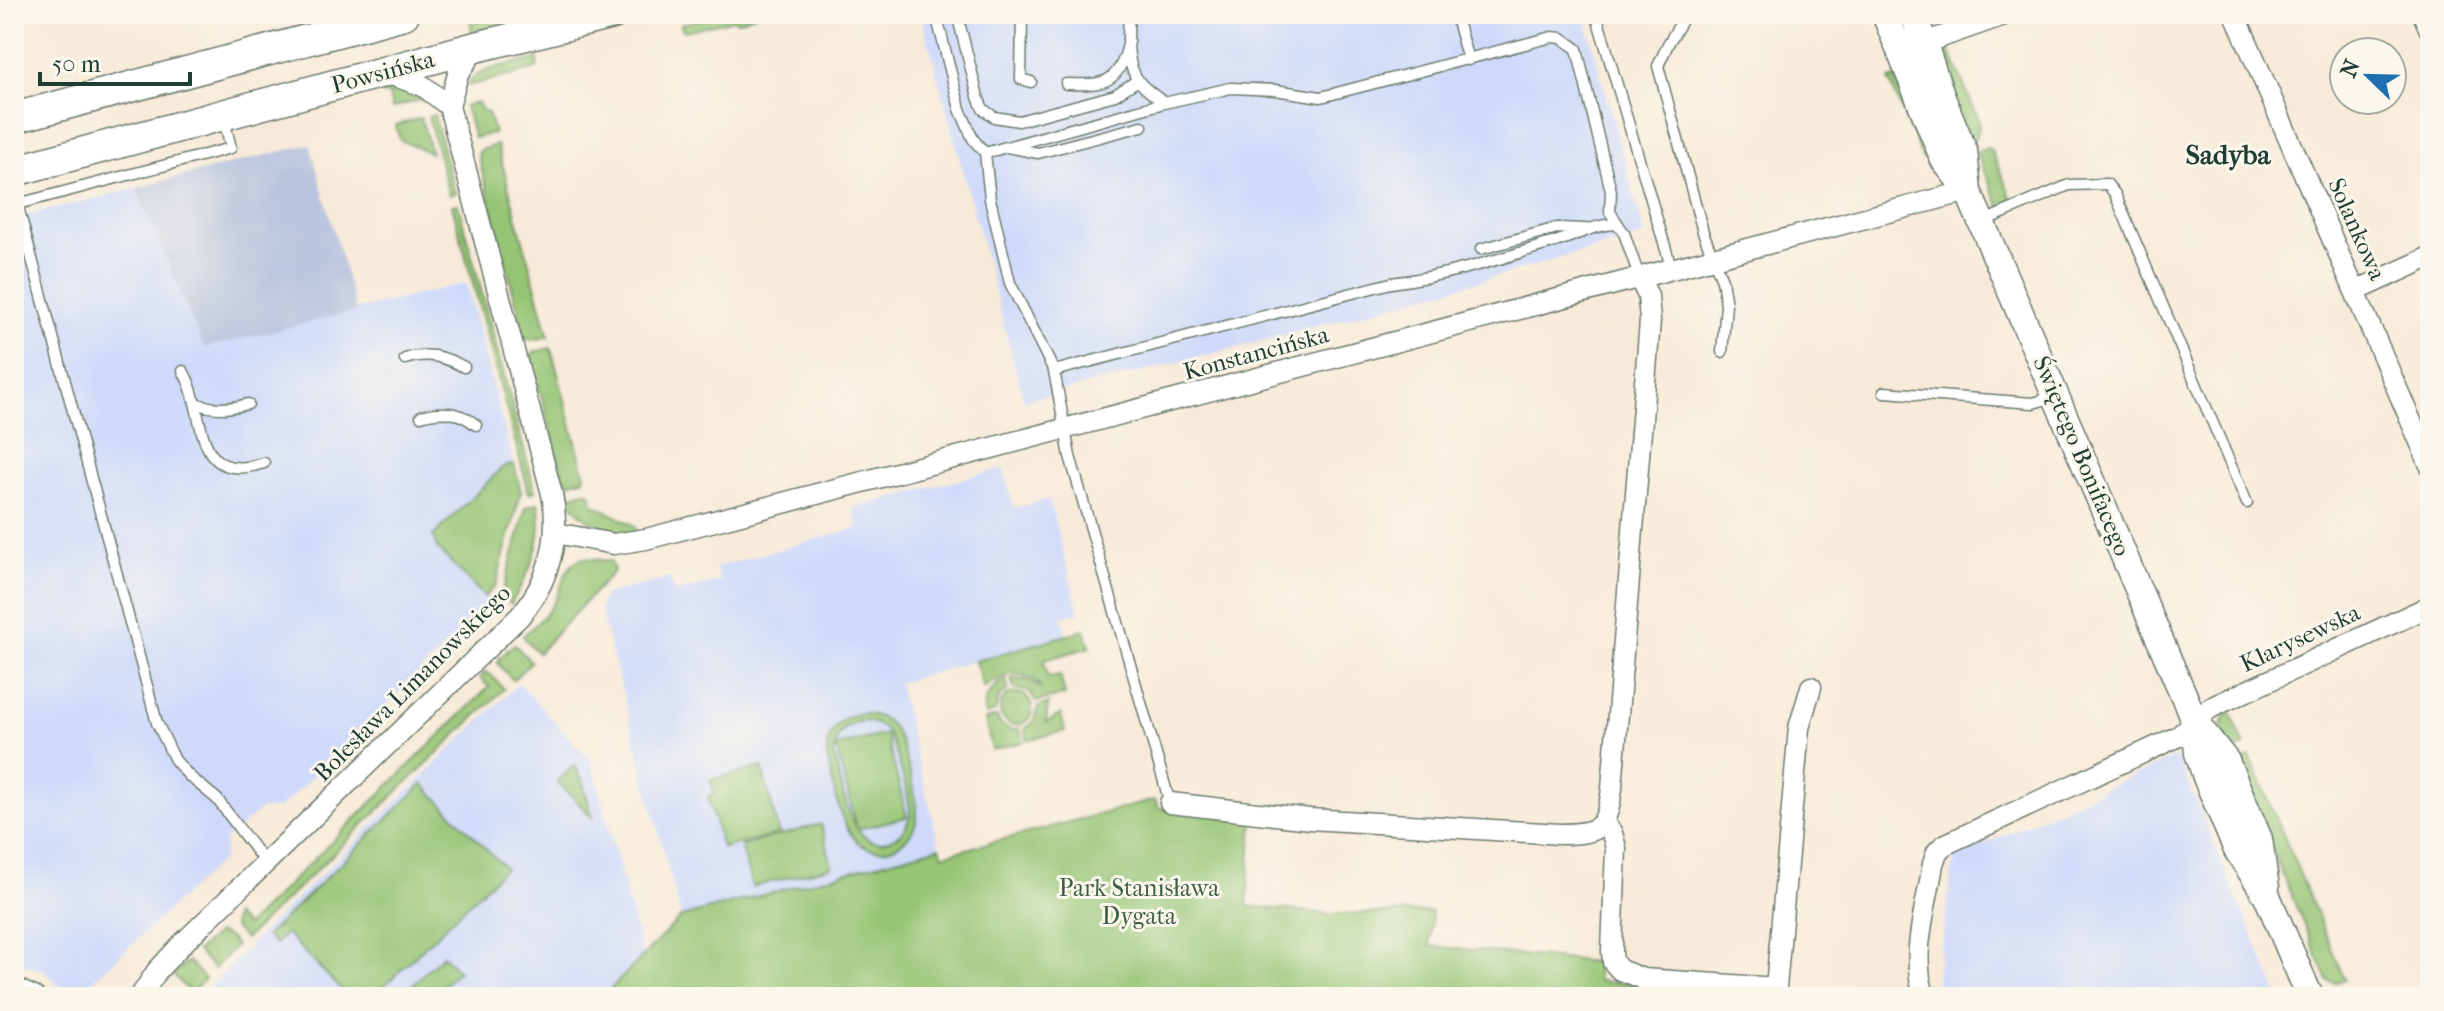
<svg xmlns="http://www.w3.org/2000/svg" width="2444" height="1011" viewBox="0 0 2444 1011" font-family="'IM FELL French Canon',serif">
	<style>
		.built { fill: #cfdafa }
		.industrial { fill: #bac4de }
		.green { fill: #96c574; stroke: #5a8154; stroke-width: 2; fill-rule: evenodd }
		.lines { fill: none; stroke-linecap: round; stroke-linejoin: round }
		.service-casing { stroke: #6b7a6d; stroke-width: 13 }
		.minor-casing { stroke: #6b7a6d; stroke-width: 23 }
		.tertiary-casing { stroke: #6b7a6d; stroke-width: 29 }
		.secondary-casing { stroke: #6b7a6d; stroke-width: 33 }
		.service { stroke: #fff; stroke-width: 10 }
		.minor { stroke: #fff; stroke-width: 20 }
		.tertiary { stroke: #fff; stroke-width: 26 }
		.secondary { stroke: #fff; stroke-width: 30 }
		.labels { text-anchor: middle; stroke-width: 6; stroke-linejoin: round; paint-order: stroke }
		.street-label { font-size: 24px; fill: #1f3d34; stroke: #fbf7ec }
		.park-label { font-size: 24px; fill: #3d5f44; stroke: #fbf7ec }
		.quarter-label { font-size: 28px; font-weight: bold; fill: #1f3d34; stroke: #fbf7ec }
	</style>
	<rect width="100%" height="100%" fill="#fbf7ec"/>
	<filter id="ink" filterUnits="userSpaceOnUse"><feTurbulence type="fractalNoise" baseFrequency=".0125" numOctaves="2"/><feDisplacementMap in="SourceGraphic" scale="16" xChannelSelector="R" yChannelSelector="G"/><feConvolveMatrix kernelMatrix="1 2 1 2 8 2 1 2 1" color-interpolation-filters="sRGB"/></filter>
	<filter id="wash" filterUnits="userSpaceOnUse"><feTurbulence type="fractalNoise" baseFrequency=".006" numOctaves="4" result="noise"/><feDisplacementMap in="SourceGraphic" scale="32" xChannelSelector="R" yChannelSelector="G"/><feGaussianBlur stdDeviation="1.8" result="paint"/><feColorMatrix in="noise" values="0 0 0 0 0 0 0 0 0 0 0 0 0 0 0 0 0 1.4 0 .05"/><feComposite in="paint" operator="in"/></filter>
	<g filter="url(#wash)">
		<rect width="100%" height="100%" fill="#f8ead8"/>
		<path class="built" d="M921 14H1584L1645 235 1267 340 1024 401Z
			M136 188 204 347 466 283 521 492 496 584 485 597 490 603 279 809H261L225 840 224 858 76 997H70L44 970 14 963V219Z
			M1003 468 1014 508 1049 499 1079 612 1062 617 1066 635 898 683 940 847 681 917 600 608 605 595 670 578 675 593 720 581 716 567 857 528 853 508Z
			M519 683 592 762 643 957 603 997H201L271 923Z
			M2177 756 2279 997H1943L1936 981 1954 858Z"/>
		<path class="industrial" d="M310 144 356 311 204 348 136 188Z"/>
		<path class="green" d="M469 14H550L472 33Z
			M726 14H757L738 21 733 19 686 31 682 29 681 24Z
			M1947 45 1980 123 1976 138 1970 141C1962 118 1935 66 1947 45Z
			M538 59 537 69 467 86C475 67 518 63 538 59Z
			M1895 78 1928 157 1923 159 1889 80Z
			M402 89 424 99 392 108 389 94 383 95 381 90Z
			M478 103 482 110 488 113 494 133 474 138 465 106Z
			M434 115 455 193 449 195 428 116Z
			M421 118 431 153 400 140 396 125Z
			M497 145 549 337 530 340 525 337 478 155 480 150Z
			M1987 148 1991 150 2013 201 2000 207 1976 152Z
			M458 204 535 491 529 493 452 205Z
			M551 348 585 476 583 479 568 483 563 476 531 357 534 352Z
			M514 464 521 492 496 584 485 597 437 548 433 536 503 467Z
			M585 491 591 494 593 504 635 526 637 532C609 536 581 522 568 496Z
			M538 503C546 539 529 574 511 604L502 595 526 507Z
			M582 558 611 561 614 571 538 653 523 636C533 626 544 618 551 607 563 590 562 567 582 558Z
			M1085 630 1090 647 1044 660 1048 677 1060 675 1065 695 1036 702 1030 692 1014 688 1011 679 1029 680 1042 689C1028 666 1003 674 983 688L975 661Z
			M514 644 531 662 513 680 498 664 499 659Z
			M485 672 491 675 504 689 245 939 233 927 234 915 246 926 489 687 480 678Z
			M1006 679 1008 690 999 697 995 712 985 715C982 698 991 687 1006 679Z
			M1000 709a16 16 0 1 1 32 0a16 16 0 1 1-32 0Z
			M1048 704 1046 723 1061 714 1065 731 1027 740 1025 729 1033 723 1038 707Z
			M2230 711 2245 746 2231 752C2225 738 2216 723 2230 711Z
			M863 713C874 714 883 717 891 725 903 738 922 808 915 825 911 837 900 846 888 849 841 860 835 788 827 757 825 733 840 716 863 713ZM864 721C873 722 880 724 886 731 895 742 911 801 910 815 908 826 902 834 892 839 850 859 841 781 834 755 834 735 845 723 864 721Z
			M997 717C999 727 1011 731 1020 729L1023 742 992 750 985 720Z
			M886 734 907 817 857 829 836 746Z
			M2250 757 2345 980 2335 983 2328 981 2235 764Z
			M575 765 582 780 593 818 557 781Z
			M762 767 779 834 722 848 708 796 714 794 711 780Z
			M423 784 505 868 373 997H348L286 933 275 944 266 936Z
			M1155 800 1159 808 1253 820 1247 906 1328 914 1432 912 1430 946 1595 962 1598 981 1774 997H603L681 917 940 847 943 855Z
			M821 824 832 866 752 887 741 846Z
			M217 933 227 936 236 945 214 969 197 951Z
			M443 955 458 971 431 997H413L407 990Z
			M188 961 205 979 191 993 173 975Z"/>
	</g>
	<g filter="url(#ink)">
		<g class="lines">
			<defs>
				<path id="service" d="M936 14 960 109 973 139 985 153 990 199 1010 283 1054 371 1070 456 1170 803
					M957 14 978 97 983 109 994 117 1019 121 1115 95 1138 80
					M1022 14 1021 79 1031 82
					M1129 14C1128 35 1125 62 1138 80 1144 89 1156 96 1164 103
					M1455 14 1468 60
					M1596 14 1672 270
					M1686 14 1668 44 1658 66 1703 232 1722 280 1726 305 1722 352
					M1066 84C1100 85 1118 86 1127 48
					M1007 147 1038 153 1142 126
					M985 153 1164 103 1231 88 1275 90 1321 97 1552 37 1562 38 1577 49 1611 191 1610 212 1624 233 1640 279
					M14 192 157 723 175 760 189 776 217 799 266 864
					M14 205 231 148 224 119
					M1984 221 2069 185 2107 184 2115 194 2247 503
					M1481 249 1557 228 1585 229
					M405 359C428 352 443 356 464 367
					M183 371C208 411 189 487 264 463
					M1054 371 1391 283C1448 276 1503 258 1558 241 1578 235 1595 224 1617 224
					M1884 392 2033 403 2054 397
					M195 403C214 410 228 409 248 404
					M421 416C442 410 460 411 476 425"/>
				<path id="minor" d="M2235 14 2430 465
					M2423 14 2430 30
					M1912 44 1924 43 2007 14
					M386 73 423 86 449 106
					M2356 291 2430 257
					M556 533 614 544 646 539 1968 191
					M1170 803 1310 819 1560 834C1600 834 1607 828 1612 788L1650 321 1648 296 1640 279
					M1603 822 1612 833 1616 848 1612 951 1613 962 1620 970 1643 979 1776 988 1799 728 1811 687
					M14 988 34 997
					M140 997 157 971 181 945 520 616C549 582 561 538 552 494L449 106 458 74 476 47
					M1925 997C1909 956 1927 906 1933 864L1937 852 1944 845 2179 736 2210 708 2430 606"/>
				<path id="tertiary" d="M1885 14 1944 160 1968 191 2195 722 2198 753 2206 777 2237 850 2267 896 2310 997
					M1914 14 1942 98 1964 151 1968 191
					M2195 722 2226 761 2259 839 2266 888"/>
				<path id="secondary" d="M14 118 404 14
					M14 171 476 47 613 14"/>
			</defs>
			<use href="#service" class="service-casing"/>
			<use href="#minor" class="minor-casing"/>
			<use href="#tertiary" class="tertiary-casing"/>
			<use href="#secondary" class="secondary-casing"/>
			<use href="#service" class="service"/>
			<use href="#minor" class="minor"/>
			<use href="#tertiary" class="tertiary"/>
			<use href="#secondary" class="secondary"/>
		</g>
	</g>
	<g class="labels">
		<g class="street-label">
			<text transform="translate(383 72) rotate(-15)" y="8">Powsińska</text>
			<text transform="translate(2357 229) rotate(66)" y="8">Solankowa</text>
			<text transform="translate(1256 353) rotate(-15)" y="8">Konstancińska</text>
			<text transform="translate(2082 456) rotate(67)" y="8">Świętego Bonifacego</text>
			<text transform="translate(2300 638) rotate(-25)" y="8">Klarysewska</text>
			<text transform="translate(412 683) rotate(-45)" y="8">Bolesława Limanowskiego</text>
		</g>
		<g class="park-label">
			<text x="1139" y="896">Park Stanisława<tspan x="1139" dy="28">Dygata</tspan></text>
		</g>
		<g class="quarter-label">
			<text x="2228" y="164">Sadyba</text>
		</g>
	</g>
	<rect width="2444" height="1011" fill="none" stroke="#fbf7ec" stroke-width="48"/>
	<g transform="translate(2368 76) rotate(293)"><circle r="38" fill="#fbf7ec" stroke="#a3ada2" stroke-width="2"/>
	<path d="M0-6L14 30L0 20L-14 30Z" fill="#1f6fb2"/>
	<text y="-12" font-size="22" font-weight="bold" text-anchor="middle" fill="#1f3d34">N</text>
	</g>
	<path d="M40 72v12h150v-12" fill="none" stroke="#1f3d34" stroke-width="4"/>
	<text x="52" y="72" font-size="24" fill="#1f3d34" stroke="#fbf7ec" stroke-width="6" paint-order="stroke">50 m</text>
</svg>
